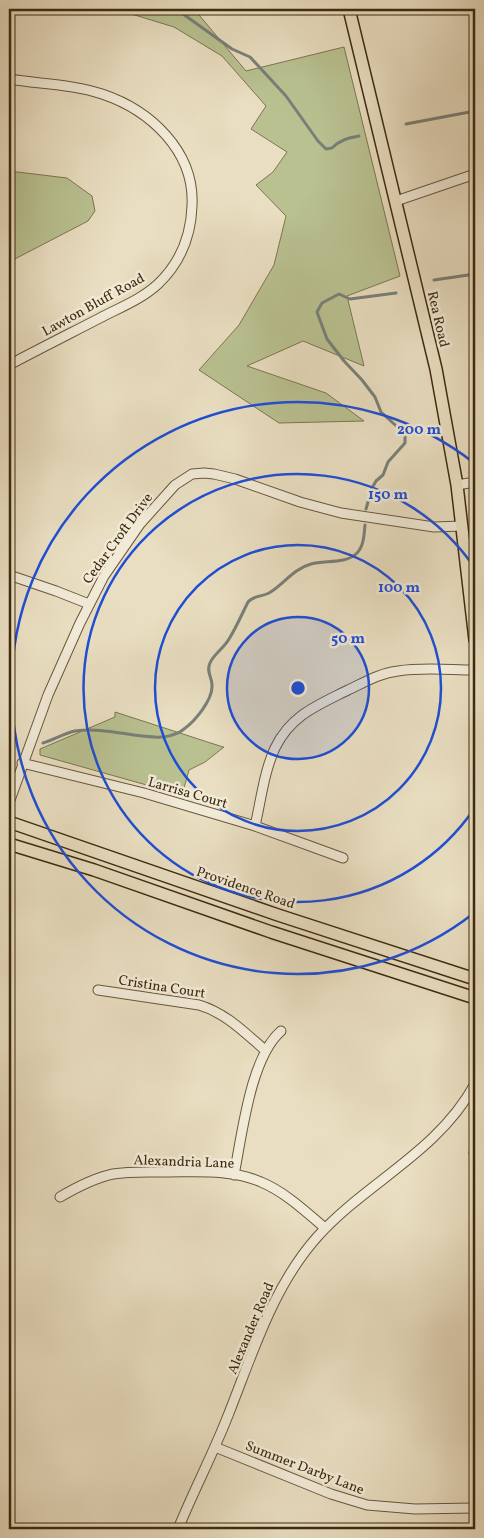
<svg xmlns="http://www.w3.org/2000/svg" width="484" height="1538" viewBox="0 0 484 1538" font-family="Vollkorn,serif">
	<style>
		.green { fill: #b9c191; stroke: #7c7650 }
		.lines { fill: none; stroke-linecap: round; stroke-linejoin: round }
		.stream { stroke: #788079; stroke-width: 3 }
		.minor-casing { stroke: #69573c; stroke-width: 11 }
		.major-casing { stroke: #3e2a0f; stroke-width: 14 }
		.minor { stroke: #f1ead7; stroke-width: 9 }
		.major { stroke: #e9dec1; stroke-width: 11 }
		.ring { fill: none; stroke: #1d4ed8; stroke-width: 2.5 }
		.labels { text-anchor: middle; stroke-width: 5; stroke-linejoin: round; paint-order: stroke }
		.street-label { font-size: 14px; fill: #3e2a0f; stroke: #f1ead7 }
		.centre { fill: #1d4ed8; stroke: #f1ead7; stroke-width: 2.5 }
		.ring-label { font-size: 15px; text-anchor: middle; font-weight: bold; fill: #1d4ed8; stroke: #f1ead7; stroke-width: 5; stroke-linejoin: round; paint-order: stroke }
	</style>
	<rect width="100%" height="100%" fill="#e9dec1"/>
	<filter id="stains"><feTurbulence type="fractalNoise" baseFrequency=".004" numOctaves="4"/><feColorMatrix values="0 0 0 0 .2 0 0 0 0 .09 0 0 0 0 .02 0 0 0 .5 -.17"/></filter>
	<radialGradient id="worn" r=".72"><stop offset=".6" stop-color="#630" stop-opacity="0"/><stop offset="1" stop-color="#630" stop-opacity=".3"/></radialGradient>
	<path class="green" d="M115 9H194L246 71 344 47 400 276 347 296 364 366 303 341 247 366 326 393 364 421 279 423 199 370 239 325 274 265 286 216 256 185 273 172 287 152 251 129 266 106 222 56 174 27Z
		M9 171 67 178 92 196 95 211 88 221 9 262Z
		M115 712 223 747H224L205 762 189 770 182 795 40 755V749L115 717Z"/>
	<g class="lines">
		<path class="stream" d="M176 9 232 49 250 57 286 96 318 141 326 149 332 148C340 140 348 138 359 136
			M406 124 475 111
			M434 280 475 274
			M366 509 372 488 376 481 383 475 388 462 405 443V434L381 412 375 397 362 380 344 361 327 339 317 312 322 303 339 294 350 299 396 293
			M9 743 13 744
			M43 743C53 740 65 733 75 731 102 727 128 736 155 737 164 738 177 735 184 729 195 721 213 700 212 685 212 677 206 672 210 663 214 654 224 648 229 639 236 628 242 614 248 602 254 595 262 597 269 593 284 584 293 569 311 564 324 560 345 564 356 554 364 547 364 535 365 525"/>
		<defs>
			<path id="minor" d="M9 79C39 84 72 84 102 94 150 110 195 151 192 206 191 236 180 263 158 284 142 299 119 308 100 318 69 334 39 349 9 365
				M396 201 475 174
				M457 485 475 482
				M9 575 56 591 89 604
				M22 763 144 793 255 826 343 858
				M9 803 48 695 80 623 104 576 140 524 175 485 192 474 204 473 214 474 235 479 300 502 341 513 434 527 462 526
				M255 826C261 800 264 772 275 748 291 715 318 705 348 690 365 682 380 673 398 671 423 667 450 670 475 670
				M98 990 199 1005C226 1013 245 1033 266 1051
				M474 1153H475
				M234 1175C242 1136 250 1058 281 1031
				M60 1197C77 1187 94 1178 113 1174 130 1171 149 1172 166 1172 197 1172 232 1169 261 1182 285 1192 305 1211 325 1228
				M215 1447 331 1494 367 1505 415 1509 475 1508
				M178 1529C193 1492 212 1456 227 1418 252 1356 272 1287 318 1236 368 1181 437 1153 475 1084"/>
			<path id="major" d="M349 9 436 369 457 485 475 640
				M9 822 278 915 475 979
				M9 844 94 870 271 932 475 998"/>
		</defs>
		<use href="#minor" class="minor-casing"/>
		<use href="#major" class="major-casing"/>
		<use href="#minor" class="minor"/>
		<use href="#major" class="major"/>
	</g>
	<circle cx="298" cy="688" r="71" fill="#1d4ed8" fill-opacity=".12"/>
	<g class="ring">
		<circle cx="298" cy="688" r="71"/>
		<circle cx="298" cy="688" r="143"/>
		<path d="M474 809A214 214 0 1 1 474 567"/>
		<path d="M474 913A286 286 0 1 1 474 463"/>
	</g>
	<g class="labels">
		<g class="street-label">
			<text transform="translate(93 304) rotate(-29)" y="5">Lawton Bluff Road</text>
			<text transform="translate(439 319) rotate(77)" y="5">Rea Road</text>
			<text transform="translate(117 538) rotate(-54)" y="5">Cedar Croft Drive</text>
			<text transform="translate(188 792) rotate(16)" y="5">Larrisa Court</text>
			<text transform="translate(246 887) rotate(19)" y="5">Providence Road</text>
			<text transform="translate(162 986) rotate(9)" y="5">Cristina Court</text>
			<text transform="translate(184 1161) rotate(2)" y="5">Alexandria Lane</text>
			<text transform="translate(250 1328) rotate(-67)" y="5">Alexander Road</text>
			<text transform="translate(305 1467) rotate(21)" y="5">Summer Darby Lane</text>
		</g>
	</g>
	<circle cx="298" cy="688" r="8" class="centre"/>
	<g class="ring-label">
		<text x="419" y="434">200 m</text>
		<text x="388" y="499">150 m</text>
		<text x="399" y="592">100 m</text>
		<text x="348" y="643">50 m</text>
	</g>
	<rect width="484" height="1538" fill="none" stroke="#e9dec1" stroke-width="30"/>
	<rect x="10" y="10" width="464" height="1518" fill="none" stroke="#3e2a0f" stroke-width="2.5"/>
	<rect x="15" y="15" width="454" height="1508" fill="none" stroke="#3e2a0f"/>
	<rect width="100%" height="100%" filter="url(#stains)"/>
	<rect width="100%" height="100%" fill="url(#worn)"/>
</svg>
